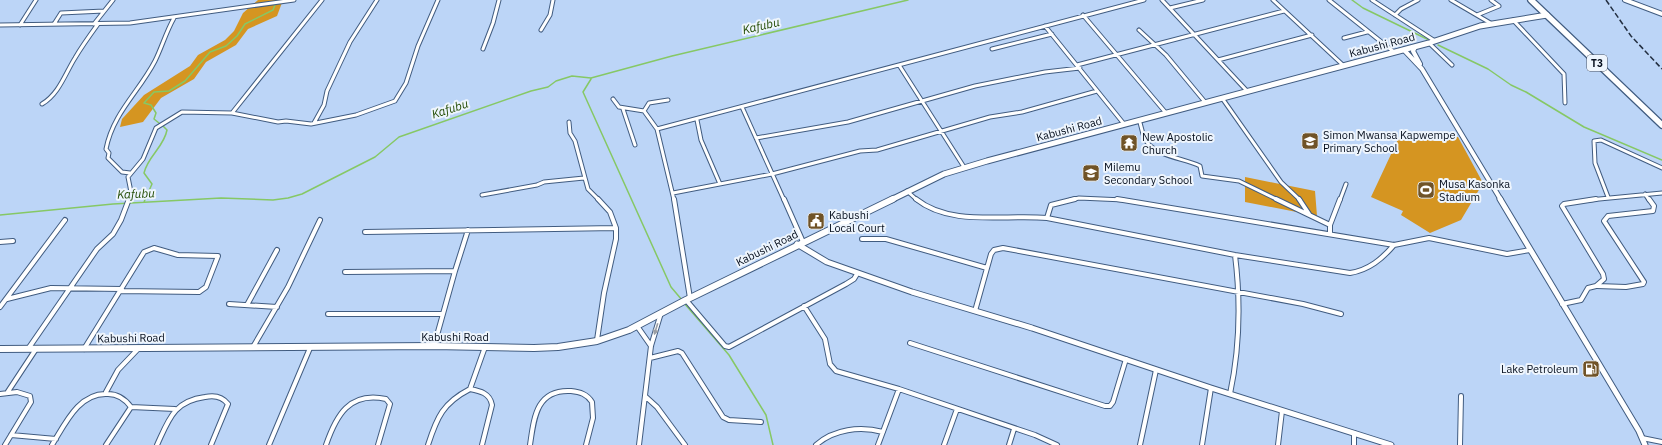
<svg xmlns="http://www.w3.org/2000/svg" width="1662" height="445" viewBox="0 0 1662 445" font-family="'IBM Plex Sans',sans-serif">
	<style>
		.green { fill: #d59521 }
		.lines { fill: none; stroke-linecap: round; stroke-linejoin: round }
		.stream { stroke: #86c865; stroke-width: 1.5 }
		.minor-far1-casing { stroke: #415c80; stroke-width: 5 }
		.minor-casing { stroke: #415c80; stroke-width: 6 }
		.tertiary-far1-casing { stroke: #415c80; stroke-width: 6 }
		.tertiary-casing { stroke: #415c80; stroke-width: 7 }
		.secondary-far1-casing { stroke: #415c80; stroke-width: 7 }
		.secondary-casing { stroke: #415c80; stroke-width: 8 }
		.trunk-casing { stroke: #415c80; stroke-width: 8 }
		.minor-far1 { stroke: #fff; stroke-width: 3 }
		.minor { stroke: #fff; stroke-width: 4 }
		.tertiary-far1 { stroke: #fff; stroke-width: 4 }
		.tertiary { stroke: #fff; stroke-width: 5 }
		.secondary-far1 { stroke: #fff; stroke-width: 5 }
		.secondary { stroke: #fff; stroke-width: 6 }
		.trunk { stroke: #fff; stroke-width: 5.5 }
		.rail { stroke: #232f41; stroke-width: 1.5; stroke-dasharray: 5.5 2.5; stroke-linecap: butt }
		.oneway { fill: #9b9fa5 }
		.labels { text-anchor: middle; stroke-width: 4; stroke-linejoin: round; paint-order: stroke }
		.shield { fill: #eef5fd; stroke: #4b5360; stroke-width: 1 }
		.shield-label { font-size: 10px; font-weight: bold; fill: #050e1d }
		.street-label { font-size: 11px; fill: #050e1d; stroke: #eef5fd }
		.poi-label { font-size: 11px; fill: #050e1d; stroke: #eef5fd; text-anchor: start }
		.water-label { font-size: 12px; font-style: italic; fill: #234c04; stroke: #eef5fd }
	</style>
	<rect width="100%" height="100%" fill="#bcd5f7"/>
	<path class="green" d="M258 0H283L277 16 248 29 236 45 206 62 194 79 161 98 143 122 120 127 122 119 144 95 190 66 198 55 225 40 234 31 243 13Z
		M1400 135 1458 137 1483 183 1461 220 1430 233 1401 215 1403 211 1371 197Z
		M1245 177 1315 191 1317 216 1245 202Z"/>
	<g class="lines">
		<path class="stream" d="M1352 0 1363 8 1429 40
			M1438 45 1488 69 1511 85 1526 92 1584 127 1662 160
			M591 79 583 92 671 287 682 300
			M159 123 154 119 156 113 151 105 144 103 154 92 169 91 185 81 210 52 226 46 237 36 245 24 273 10 275 5
			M144 202 152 184 144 173C148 156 164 147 167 130L162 125
			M0 215 113 204 221 198 273 200 288 198 302 194 375 157 399 137 531 91 548 87 556 81 572 76 591 78 672 56 908 0
			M684 303 729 355 766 415 773 445"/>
		<defs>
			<path id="minor-far1" d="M1162 0 1247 91
				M1273 0 1344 66
				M1329 0 1394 52
				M1372 0 1435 41
				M1451 0 1492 24
				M1170 8 1203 0
				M1083 15 1166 113
				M1395 15 1401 9 1418 0
				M1477 15 1499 6 1491 0
				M1513 20 1564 74 1565 103
				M54 24 61 13 104 11
				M94 24 113 0
				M0 25 130 23 294 0
				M20 25 36 0
				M1045 26 1124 124
				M541 30 550 15 553 0
				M1139 30 1166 55 1205 102
				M1344 38 1367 32
				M1429 43 1452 65
				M483 49 493 23 499 0
				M992 49 1052 34
				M1218 60 1312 35
				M899 65 964 167
				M1077 65 1284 11
				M1222 98 1281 182 1300 200
				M613 99 619 107 644 111 657 129
				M42 104C59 94 65 74 75 58 82 46 90 35 98 24
				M742 107 784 200
				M623 109 635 145
				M644 111 649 103 668 100
				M232 113 278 122 286 121 311 124 356 115 395 101 406 83 418 46 438 0
				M697 120 701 140 720 184
				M1139 120C1142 127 1142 135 1146 141 1157 157 1184 158 1200 166L1202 176 1239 181 1278 200
				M569 122 570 133 575 141 588 189 599 200
				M314 123 324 105 327 91 350 42 377 0
				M756 138 848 122 975 86 1045 72 1080 68
				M130 173 122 172 108 158 109 153 106 149C113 113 139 92 155 61 162 47 166 32 174 18
				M907 191 917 200
				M673 193 772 174 860 151 877 150 990 117 1022 112 1097 91
				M1645 194 1649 200
				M482 195 537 185 544 182 584 178
				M1608 197 1595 163 1594 141 1601 140 1662 168
				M128 200 131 192 128 177 143 159 156 128 182 112 232 113 322 0
				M674 200 657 129 1144 0
				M1070 200 1079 198 1124 200
				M1340 200 1346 184
				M1589 200 1662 193"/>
			<path id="minor" d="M598 199 610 212 616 228
				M674 199 690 298
				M784 199 803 242
				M916 199C951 227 1005 214 1047 218
				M1075 199 1051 205 1047 218 1235 255 1350 273C1369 270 1382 259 1394 245
				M1117 199 1394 245
				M1276 199 1330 225
				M1299 199 1309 214
				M365 232 616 228V239L604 293 597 340
				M1330 233V225L1340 199
				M862 239H886L987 268
				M0 242 13 241
				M1394 245 1429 238 1507 254 1530 250
				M455 271 468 230
				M345 272 455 271 434 346
				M1597 286 1626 287 1643 284 1644 282 1604 221 1608 216 1653 211 1654 206 1649 199
				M7 299 51 288 122 289
				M686 300 725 346 729 347 846 284 854 279 857 274
				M229 304 277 307
				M1562 304 1581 300 1588 288 1596 286 1604 279 1603 274 1562 206 1564 204 1596 199
				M247 305 277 250
				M804 306 825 339 830 364 836 371 899 389 1035 435 1057 445
				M0 307 65 220
				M975 311 991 254 994 250 1003 248 1303 304 1341 314
				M328 314H442
				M637 326 651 346
				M910 343 1105 406H1110L1113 402 1126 359
				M253 347 288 287 320 220
				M28 349 97 249 113 234 121 220 129 199
				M84 349 144 252 154 248 178 255 218 256 206 287 199 292 120 291
				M650 358 678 351 682 353 723 417 729 420 761 422
				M470 389 485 347
				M106 392 118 370 138 349
				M7 393 36 349
				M0 394 17 392 30 396 31 402 5 445
				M1230 394C1240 347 1241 303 1235 255
				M646 397 657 407 685 445
				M131 407 175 409
				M1354 433V445
				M11 435 56 439
				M1642 438 1662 442
				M52 445C65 424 79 392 108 394 118 394 125 399 131 407
				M106 445 131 407
				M157 445C169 419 174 401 205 397 214 395 222 396 228 404L211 445
				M269 445 310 348
				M326 445C336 416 349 391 386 399L390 404 378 445
				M428 445C437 417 443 403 470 389 480 391 490 393 492 405L482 445
				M530 445C534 418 536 389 571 391 580 392 587 394 592 402L593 418 586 445
				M639 445 651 346 661 313
				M816 445C834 429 860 426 883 432
				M878 445 899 389
				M944 445 957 409
				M1009 445 1014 429
				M1140 445 1156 370
				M1202 445 1211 388
				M1278 445 1282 411
				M1460 445 1461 396"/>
			<path id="tertiary-far1" d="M1625 0 1662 14
				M1415 47 1413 51 1420 64
				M1404 50 1422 69 1501 200"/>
			<path id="tertiary" d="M1500 199 1639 431 1645 445
				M797 244 827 262 912 292 1032 328 1211 388 1391 445"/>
			<path id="secondary-far1" d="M891 200 944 174 987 161 1429 43 1480 26 1547 15"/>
			<path id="secondary" d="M0 349 434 346 534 348 558 347 597 341 629 330 686 300 893 199"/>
			<path id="trunk" d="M1531 0 1662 125"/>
		</defs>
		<use href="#minor-far1" class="minor-far1-casing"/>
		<use href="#minor" class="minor-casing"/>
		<use href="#tertiary-far1" class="tertiary-far1-casing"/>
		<use href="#tertiary" class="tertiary-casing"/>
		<use href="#secondary-far1" class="secondary-far1-casing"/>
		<use href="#secondary" class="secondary-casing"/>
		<use href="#trunk" class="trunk-casing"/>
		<use href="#minor-far1" class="minor-far1"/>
		<use href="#minor" class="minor"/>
		<use href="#tertiary-far1" class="tertiary-far1"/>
		<use href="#tertiary" class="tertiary"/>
		<use href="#secondary-far1" class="secondary-far1"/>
		<use href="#secondary" class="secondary"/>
		<use href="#trunk" class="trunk"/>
		<path class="rail" d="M1606 0 1631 36 1662 69"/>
	</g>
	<defs><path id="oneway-solid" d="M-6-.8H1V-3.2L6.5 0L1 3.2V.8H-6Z"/></defs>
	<use class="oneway" href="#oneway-solid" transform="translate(656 329) rotate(107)"/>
	<defs>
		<symbol id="school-square" viewBox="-11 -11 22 22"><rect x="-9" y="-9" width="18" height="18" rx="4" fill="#705327" stroke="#eef5fd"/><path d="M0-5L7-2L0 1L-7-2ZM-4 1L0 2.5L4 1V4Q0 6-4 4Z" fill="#fff"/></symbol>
		<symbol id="temple-square" viewBox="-11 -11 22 22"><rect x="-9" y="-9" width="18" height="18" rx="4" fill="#705327" stroke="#eef5fd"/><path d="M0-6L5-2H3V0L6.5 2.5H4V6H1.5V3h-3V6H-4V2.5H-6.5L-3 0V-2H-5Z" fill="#fff"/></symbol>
		<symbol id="stadium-square" viewBox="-11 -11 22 22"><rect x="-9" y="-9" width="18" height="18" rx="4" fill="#705327" stroke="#eef5fd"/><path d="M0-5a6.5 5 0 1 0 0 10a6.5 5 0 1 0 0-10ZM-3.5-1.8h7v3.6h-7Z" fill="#fff"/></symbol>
		<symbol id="civic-square" viewBox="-11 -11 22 22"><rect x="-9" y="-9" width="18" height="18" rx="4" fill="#705327" stroke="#eef5fd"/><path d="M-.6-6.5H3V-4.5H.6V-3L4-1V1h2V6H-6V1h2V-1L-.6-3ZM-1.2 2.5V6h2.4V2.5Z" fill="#fff"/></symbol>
		<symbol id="fuel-square" viewBox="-11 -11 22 22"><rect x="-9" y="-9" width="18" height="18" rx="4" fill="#705327" stroke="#eef5fd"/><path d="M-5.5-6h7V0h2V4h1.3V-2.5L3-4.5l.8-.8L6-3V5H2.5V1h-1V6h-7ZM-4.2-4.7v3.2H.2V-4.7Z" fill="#fff"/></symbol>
	</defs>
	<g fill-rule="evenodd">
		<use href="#school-square" x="1300" y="131" width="20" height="20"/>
		<use href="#temple-square" x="1119" y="133" width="20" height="20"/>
		<use href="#school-square" x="1081" y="163" width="20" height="20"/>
		<use href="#stadium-square" x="1416" y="180" width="20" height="20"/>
		<use href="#civic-square" x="806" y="211" width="20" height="20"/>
		<use href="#fuel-square" x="1581" y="359" width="20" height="20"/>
	</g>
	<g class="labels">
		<rect class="shield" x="1587" y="55" width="20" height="16" rx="3"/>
		<g class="shield-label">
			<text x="1597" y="67">T3</text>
		</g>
		<g class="street-label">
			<text transform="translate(1382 45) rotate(-15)" y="4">Kabushi Road</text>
			<text transform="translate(1069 129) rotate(-15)" y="4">Kabushi Road</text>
			<text transform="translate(767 248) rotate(-26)" y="4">Kabushi Road</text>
			<text x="455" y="341">Kabushi Road</text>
			<text transform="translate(131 338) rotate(-1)" y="4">Kabushi Road</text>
		</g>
		<g class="poi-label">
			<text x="1323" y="139">Simon Mwansa Kapwempe<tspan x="1323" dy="13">Primary School</tspan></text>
			<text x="1142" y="141">New Apostolic<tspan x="1142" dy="13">Church</tspan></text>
			<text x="1104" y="171">Milemu<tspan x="1104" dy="13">Secondary School</tspan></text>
			<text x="1439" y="188">Musa Kasonka<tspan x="1439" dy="13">Stadium</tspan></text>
			<text x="829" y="219">Kabushi<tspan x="829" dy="13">Local Court</tspan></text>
			<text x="1578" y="373" text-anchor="end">Lake Petroleum</text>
		</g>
		<g class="water-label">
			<text transform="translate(761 26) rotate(-13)" y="4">Kafubu</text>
			<text transform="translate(450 109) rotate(-18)" y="4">Kafubu</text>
			<text transform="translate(136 194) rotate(-2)" y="4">Kafubu</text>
		</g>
	</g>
</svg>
